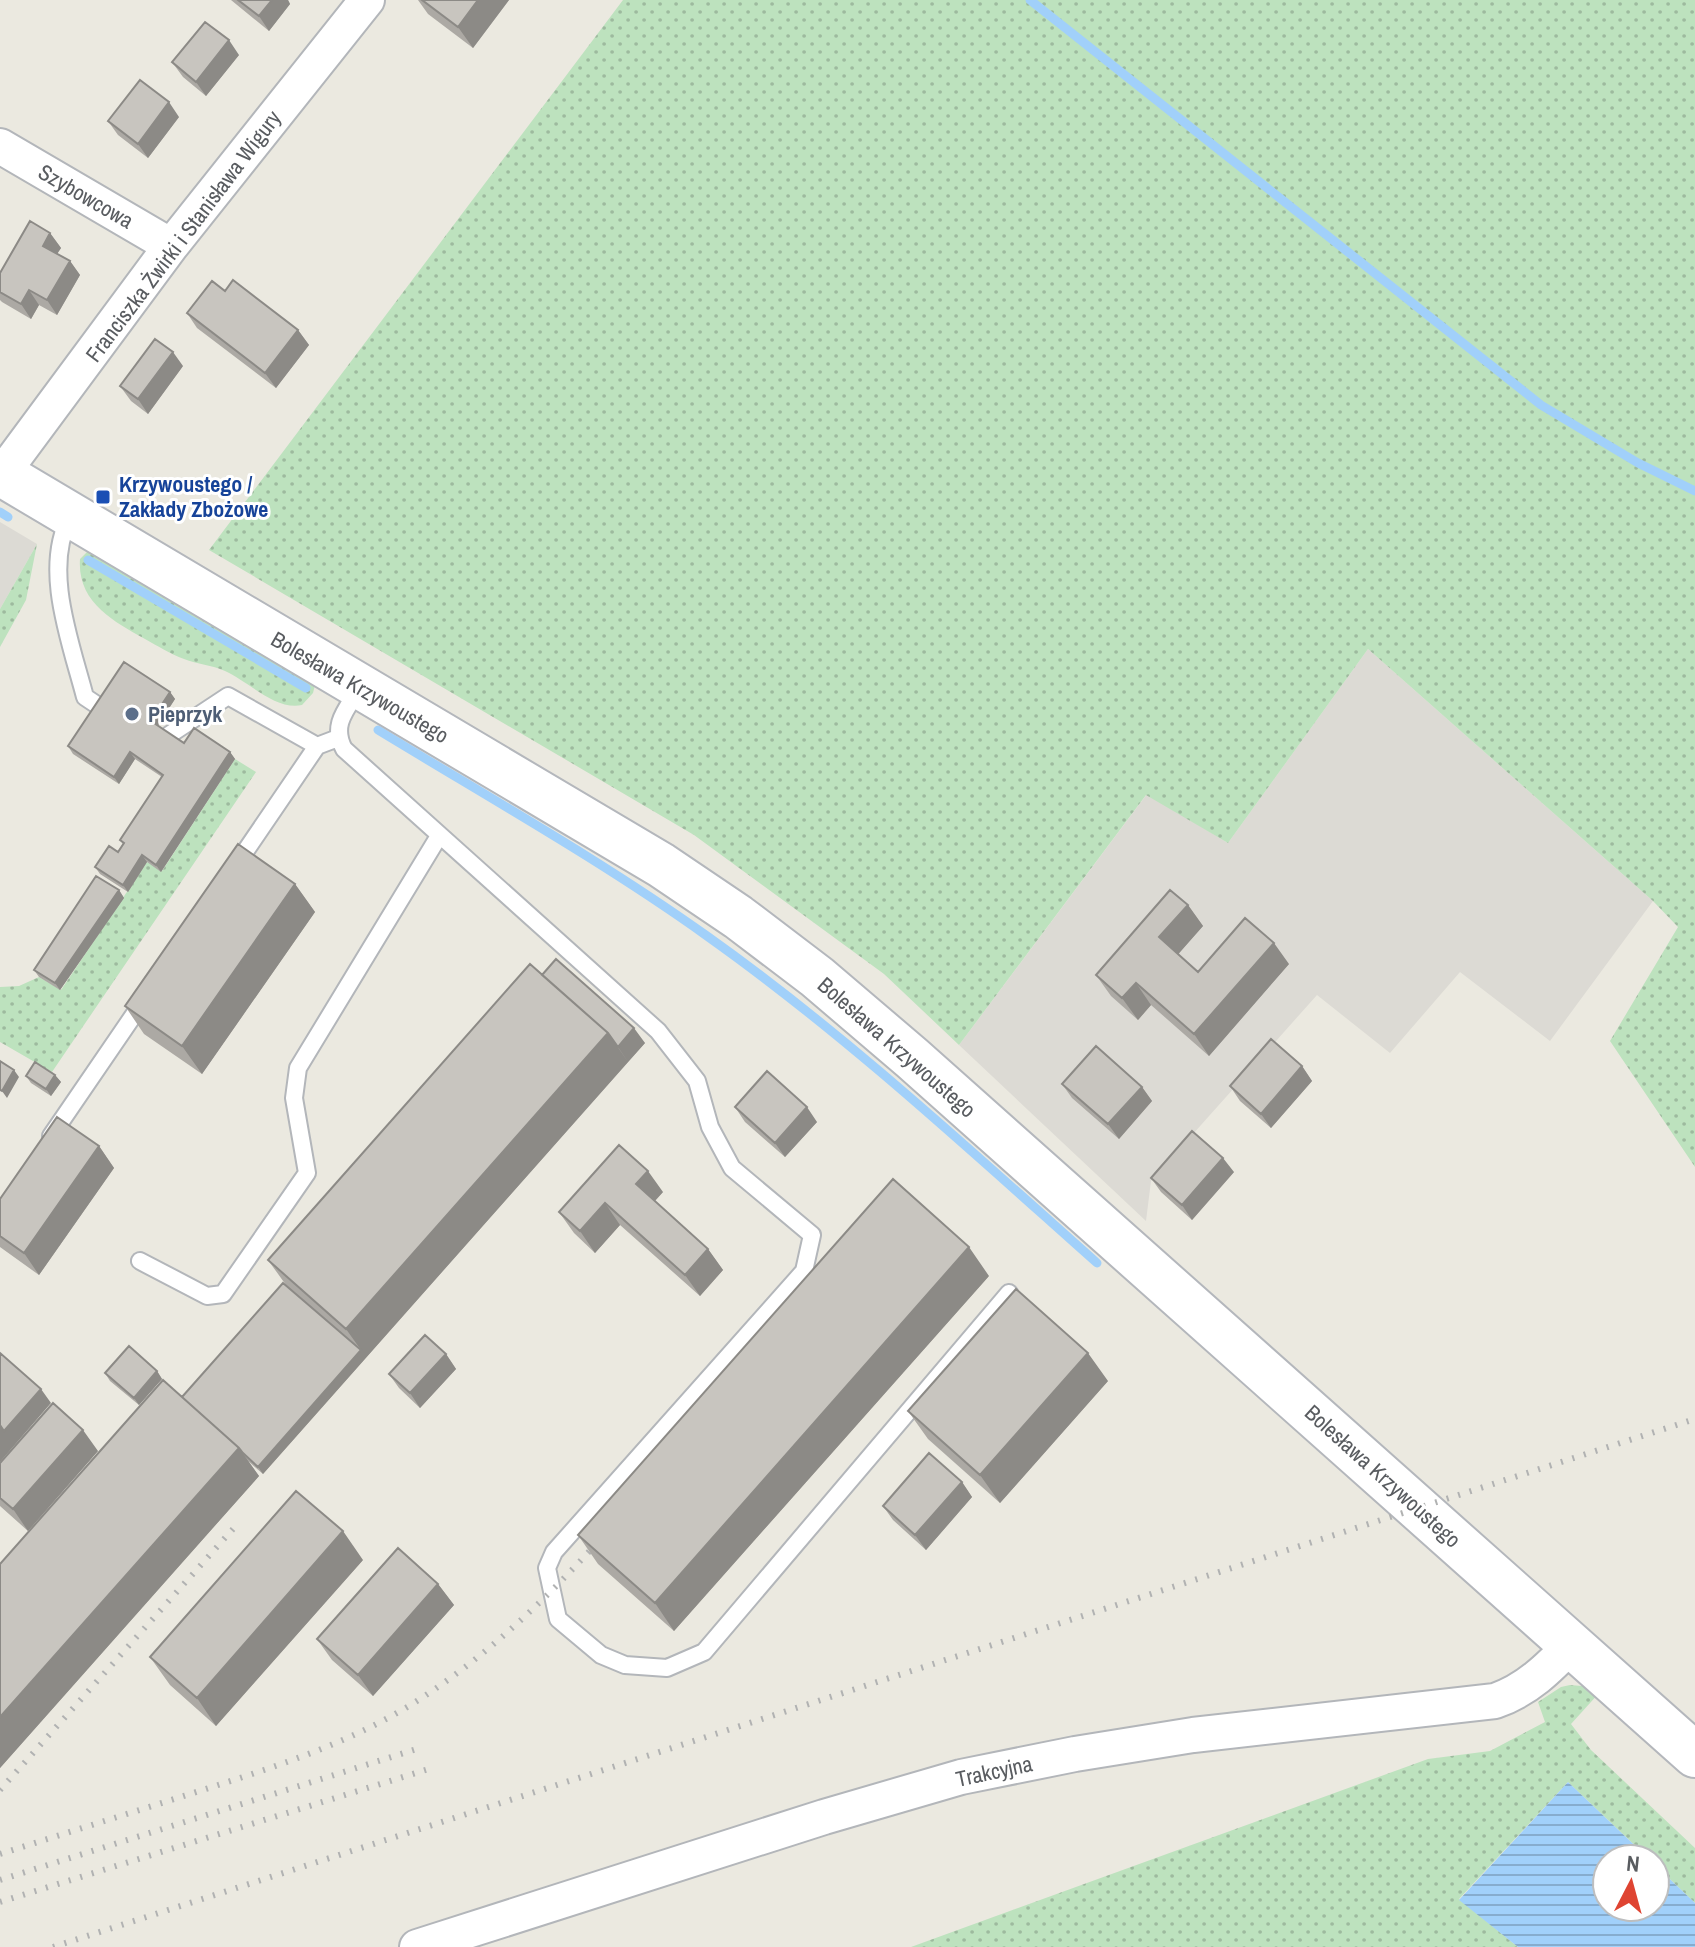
<svg xmlns="http://www.w3.org/2000/svg" width="1695" height="1947" viewBox="0 0 1695 1947" font-family="'Archivo Narrow',sans-serif">
	<style>
		.industrial { fill: #dcdad4 }
		.grass { fill: url(#grass-dots) }
		.water { fill: url(#water-rules) }
		.lines { fill: none; stroke-linecap: round; stroke-linejoin: round }
		.stream { stroke: #a1d0fa; stroke-width: 9 }
		.lane-casing { stroke: #b3b6ba; stroke-width: 20 }
		.street-casing { stroke: #b3b6ba; stroke-width: 38 }
		.secondary-casing { stroke: #b4b7bc; stroke-width: 48 }
		.lane { stroke: #fff; stroke-width: 16 }
		.street { stroke: #fff; stroke-width: 34 }
		.secondary { stroke: #fff; stroke-width: 44 }
		.rail { stroke: #b1b2b2; stroke-width: 6; stroke-dasharray: 2 10; stroke-linecap: butt }
		.wall { fill: #aca9a4 }
		.shaded-wall { fill: #8c8a86 }
		.building { fill: #c8c5bf; stroke: #8c8a86; stroke-width: 2 }
		.transit-dot { fill: #1a4fb4; stroke: #fff; stroke-width: 3 }
		.service-dot { fill: #5c6f8a; stroke: #fff; stroke-width: 3 }
		.labels { text-anchor: middle; stroke-width: 6; stroke-linejoin: round; paint-order: stroke }
		.street-label { font-size: 22px; fill: #595c60; stroke: #fff }
		.transit-label { font-size: 22px; font-weight: bold; fill: #164399; stroke: #fff; text-anchor: start }
		.service-label { font-size: 22px; font-weight: bold; fill: #4e5e75; stroke: #fff; text-anchor: start }
	</style>
	<defs>
		<pattern id="grass-dots" width="8" height="8" patternUnits="userSpaceOnUse" patternTransform="scale(2)"><rect width="8" height="8" fill="#bde2be"/><path d="M2 2h.1M6 6h.1" fill="none" stroke="#9dba9e" stroke-width="1.8" stroke-linecap="round"/></pattern>
		<pattern id="water-rules" width="6" height="5" patternUnits="userSpaceOnUse" patternTransform="scale(2)"><rect width="6" height="5" fill="#a1d0fa"/><path d="M0 2.5h6" fill="none" stroke="#86acce"/></pattern>
	</defs>
	<rect width="100%" height="100%" fill="#ebe9e0"/>
	<path class="industrial" d="M0 522 37 544 0 609Z
		M1368 649 1653 901 1550 1041 1460 972 1390 1053 1317 995 1151 1181 1146 1221 959 1045 1147 794 1228 843Z"/>
	<path class="grass" d="M623 0H1695V1167L1610 1041 1678 927 1653 901 1368 649 1228 843 1146 795 959 1045 884 974 694 835 209 550Z
		M37 544 26 600 0 647V609Z
		M93 546 315 685 313 693 302 705C276 711 248 681 225 671 212 665 197 664 184 659 170 654 158 646 145 639 113 621 77 602 80 559Z
		M235 759 256 772 52 1072 0 1042V987L19 986 39 977 61 990 147 862 162 871Z
		M1570 1685 1593 1687 1600 1692 1571 1724 1591 1750 1695 1848V1903L1655 1865V1859H1649L1568 1782 1459 1899 1518 1947H911L1428 1759 1490 1751 1545 1722 1538 1702 1561 1687Z"/>
	<path class="water" d="M1568 1782 1649 1859H1607V1907H1655V1865L1695 1903V1947H1518L1459 1900Z"/>
	<g class="lines">
		<path class="stream" d="M1030 0 1541 405 1638 463 1695 491
			M0 512 8 517
			M88 560 306 688
			M378 730C488 797 602 861 707 936 845 1034 970 1150 1097 1263"/>
		<defs>
			<path id="lane" d="M70 517C42 569 71 643 85 697L100 707
				M359 689C346 710 331 725 344 749L658 1031 697 1081 710 1127 732 1168 812 1235 804 1271 554 1552 547 1568 558 1619 601 1655 625 1665 667 1668 704 1652 1009 1293
				M169 735 228 696 317 746
				M236 865 317 746 338 738
				M51 1136 144 1000
				M140 1261 207 1296 223 1294 307 1173 294 1098 298 1068 439 836"/>
			<path id="street" d="M0 146 171 246
				M2 474 171 246 367 0
				M417 1947 824 1817 961 1777 1075 1754 1193 1735 1495 1701C1527 1690 1549 1668 1572 1644"/>
			<path id="secondary" d="M0 473 661 865 738 917 817 977 912 1058 1695 1755"/>
		</defs>
		<use href="#lane" class="lane-casing"/>
		<use href="#street" class="street-casing"/>
		<use href="#secondary" class="secondary-casing"/>
		<use href="#lane" class="lane"/>
		<use href="#street" class="street"/>
		<use href="#secondary" class="secondary"/>
		<path class="rail" d="M0 1790 233 1529
			M0 1854C63 1834 127 1814 190 1794 265 1770 341 1747 409 1706 483 1660 546 1600 604 1535
			M0 1880 423 1747
			M0 1902 432 1768
			M53 1947 1695 1419"/>
	</g>
	<path class="wall" d="M231 0H288L290 4 269 31Z
		M418 0H509L473 48 428 14Z
		M239 55 206 96 183 77 172 62Z
		M179 117 148 158 118 135 108 121Z
		M50 233 61 248 57 254 70 261 80 275 57 315 39 305 31 319 2 302 0 300V273Z
		M225 291 298 330 309 345 276 388 197 328 187 313Z
		M183 366 148 414 131 401 120 386Z
		M170 692 175 699 158 726 184 743 230 752 235 759 161 872 147 862 128 892 100 874 95 867 118 852 123 844 120 840 162 777 135 759 119 784 73 754 68 746Z
		M295 884 315 912 202 1074 144 1034 125 1006Z
		M119 890 124 898 60 990 39 977 34 970Z
		M1188 905 1203 926 1178 954 1198 972 1289 964 1209 1056 1151 1005 1138 1020 1111 996 1096 975Z
		M542 975 645 1043 263 1474 248 1461 259 1476 0 1768V1564L182 1397 286 1285 268 1260Z
		M1302 1066 1312 1081 1271 1128 1240 1101 1230 1086Z
		M55 1075 61 1082 51 1096 31 1083 26 1076Z
		M1062 1084 1142 1087 1152 1101 1119 1139 1072 1098Z
		M735 1107 817 1122 785 1157 745 1122Z
		M99 1146 114 1168 39 1275 0 1247V1199Z
		M1234 1172 1192 1220 1161 1192 1151 1178Z
		M663 1192 655 1201 708 1249 723 1270 700 1296 620 1225 595 1253 574 1233 559 1212Z
		M989 1276 674 1631 598 1564 578 1535Z
		M446 1354 456 1369 420 1408 399 1388 389 1374Z
		M157 1371 162 1379 139 1405 110 1381 105 1373Z
		M1108 1381 1000 1503 928 1439 908 1411Z
		M98 1451 28 1531 0 1506V1463Z
		M962 1482 972 1497 926 1550 893 1520 883 1506Z
		M363 1560 216 1726 170 1685 150 1657Z
		M438 1584 454 1605 373 1696 332 1660 317 1639Z"/>
	<path class="shaded-wall" d="M272 0H288L290 4 269 31 259 16Z
		M478 0H509L473 48 458 27Z
		M229 40 239 55 206 96 196 82Z
		M169 102 179 117 148 158 138 144Z
		M50 233 61 248 53 260 43 246Z
		M70 261 80 275 57 315 47 300Z
		M29 290 39 305 31 319 21 304Z
		M298 330 309 345 276 388 265 373Z
		M173 352 183 366 148 414 138 399Z
		M170 692 175 699 156 728 151 721Z
		M130 752 135 759 119 784 114 777Z
		M230 752 235 759 161 872 156 865Z
		M142 855 147 862 128 892 123 885Z
		M295 884 315 912 202 1074 182 1046Z
		M119 890 124 898 60 990 55 983Z
		M1188 905 1203 926 1174 959 1159 937Z
		M1274 943 1289 964 1209 1056 1194 1034Z
		M1136 983 1151 1005 1138 1020 1122 998Z
		M634 1028 645 1043 628 1062 618 1047Z
		M608 1033 628 1062 263 1474 258 1467 361 1350 346 1329Z
		M1302 1066 1312 1081 1271 1128 1261 1114Z
		M14 1070 19 1077 7 1098 2 1091Z
		M55 1075 61 1082 51 1096 46 1089Z
		M1142 1087 1152 1101 1119 1139 1108 1124Z
		M807 1107 817 1122 785 1157 775 1143Z
		M99 1146 114 1168 39 1275 24 1253Z
		M1223 1158 1234 1172 1192 1220 1182 1205Z
		M648 1171 663 1192 651 1205 636 1184Z
		M605 1203 620 1225 595 1253 580 1231Z
		M969 1247 989 1276 674 1631 655 1603Z
		M708 1249 723 1270 700 1296 685 1275Z
		M1088 1353 1108 1381 1000 1503 980 1475Z
		M446 1354 456 1369 420 1408 410 1393Z
		M157 1371 162 1379 139 1405 134 1398Z
		M41 1389 51 1403 0 1462V1425Z
		M83 1430 98 1451 28 1531 13 1509Z
		M239 1448 259 1476 0 1768V1717Z
		M962 1482 972 1497 926 1550 915 1535Z
		M343 1531 363 1560 216 1726 197 1698Z
		M438 1584 454 1605 373 1696 358 1675Z"/>
	<path class="building" d="M238 0H272L259 16Z
		M422 0H478L458 27Z
		M205 22 229 40 196 82 172 62Z
		M140 80 169 102 138 144 108 121Z
		M30 221 50 233 43 246 70 261 47 300 29 290 21 304 0 292V273Z
		M233 280 298 330 265 373 187 313 212 281 225 291Z
		M155 339 173 352 138 399 120 386Z
		M124 662 170 692 151 721 184 743 194 728 230 752 156 865 142 855 123 885 95 867 109 846 118 852 124 843 120 840 163 775 130 752 114 777 68 746Z
		M238 844 295 884 182 1046 125 1006Z
		M96 876 119 890 55 983 34 970Z
		M1170 890 1188 905 1159 937 1198 972 1245 918 1274 943 1194 1034 1136 983 1122 998 1096 975Z
		M556 959 634 1028 618 1047 608 1033 542 975Z
		M530 964 608 1033 346 1329 268 1260Z
		M1271 1039 1302 1066 1261 1114 1230 1086Z
		M1096 1046 1142 1087 1108 1124 1062 1084Z
		M0 1061 14 1070 2 1091 0 1090Z
		M35 1062 55 1075 46 1089 26 1076Z
		M767 1071 807 1107 775 1143 735 1107Z
		M57 1117 99 1146 24 1253 0 1236V1199Z
		M1192 1131 1223 1158 1182 1205 1151 1178Z
		M619 1145 648 1171 636 1184 708 1249 685 1275 605 1203 580 1231 559 1212Z
		M893 1179 969 1247 655 1603 578 1535Z
		M283 1283 361 1350 258 1467 243 1453 239 1448 182 1397Z
		M1016 1289 1088 1353 980 1475 908 1411Z
		M425 1335 446 1354 410 1393 389 1374Z
		M129 1346 157 1371 134 1398 105 1373Z
		M0 1353 41 1389 4 1431 0 1425Z
		M163 1380 239 1448 0 1717V1564Z
		M53 1403 83 1430 13 1509 0 1498V1463Z
		M929 1453 962 1482 915 1535 883 1506Z
		M296 1491 343 1531 197 1698 150 1657Z
		M398 1548 438 1584 358 1675 317 1639Z"/>
	<rect class="transit-dot" x="95" y="489" width="16" height="16" rx="4"/>
	<circle class="service-dot" cx="132" cy="714" r="8"/>
	<g class="labels">
		<g class="street-label">
			<text transform="translate(86 196) rotate(30)" y="8">Szybowcowa</text>
			<text transform="translate(183 236) rotate(-53)" y="8">Franciszka Żwirki i Stanisława Wigury</text>
			<text transform="translate(360 687) rotate(30)" y="8">Bolesława Krzywoustego</text>
			<text transform="translate(897 1047) rotate(41)" y="8">Bolesława Krzywoustego</text>
			<text transform="translate(1383 1476) rotate(42)" y="8">Bolesława Krzywoustego</text>
			<text transform="translate(994 1771) rotate(-12)" y="8">Trakcyjna</text>
		</g>
		<g class="transit-label">
			<text x="119" y="492">Krzywoustego /<tspan x="119" dy="25">Zakłady Zbożowe</tspan></text>
		</g>
		<g class="service-label">
			<text x="148" y="722">Pieprzyk</text>
		</g>
	</g>
	<g transform="translate(1631 1883) rotate(6)"><circle r="38" fill="#ffffff" stroke="#bdbebf" stroke-width="2"/>
	<path d="M0-6L14 30L0 20L-14 30Z" fill="#df4432"/>
	<text y="-12" font-size="22" font-weight="bold" text-anchor="middle" fill="#595c60">N</text>
	</g>
</svg>
